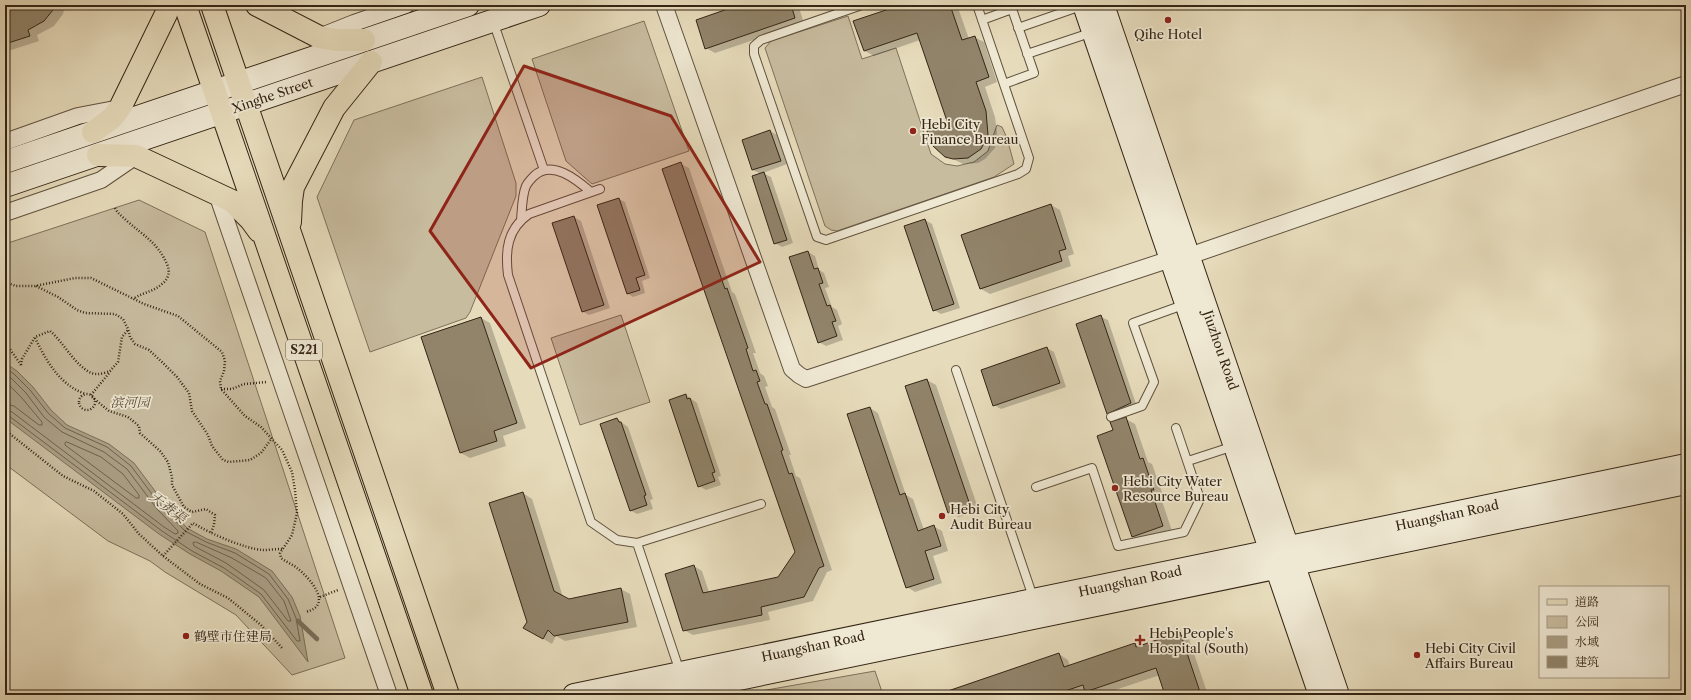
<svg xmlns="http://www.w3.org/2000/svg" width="1691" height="700" viewBox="0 0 1691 700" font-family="'Libre Caslon Text','Noto Serif SC',serif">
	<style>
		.green { fill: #c8bc9f; stroke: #7e705a }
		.water { fill: #a99d83; stroke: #7a6d57 }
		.shadow { fill: #0003 }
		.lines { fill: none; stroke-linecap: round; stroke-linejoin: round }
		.shore { stroke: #6e614c; stroke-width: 1 }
		.stream { stroke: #7a6d57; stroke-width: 4.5 }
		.building { fill: #91846b; stroke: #342515 }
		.lane-casing { stroke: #60523e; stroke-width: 10 }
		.street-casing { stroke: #60523e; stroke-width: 18 }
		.secondary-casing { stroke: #342515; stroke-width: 24 }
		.primary-casing { stroke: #342515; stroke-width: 24 }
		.path { stroke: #342515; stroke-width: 2.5; stroke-dasharray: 1 2; stroke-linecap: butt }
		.lane { stroke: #efe8d3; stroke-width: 8 }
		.street { stroke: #efe8d3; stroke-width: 16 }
		.secondary { stroke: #efe8d3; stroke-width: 22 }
		.primary { stroke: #e6dbbb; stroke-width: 22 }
		.marked { fill: #8f2418; fill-opacity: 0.2; stroke: #8f2418; stroke-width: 3; stroke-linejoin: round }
		.poi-dot { fill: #8f2418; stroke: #efe8d3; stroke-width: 1.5 }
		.labels { text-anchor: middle; stroke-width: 3.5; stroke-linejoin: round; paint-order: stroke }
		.shield { fill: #efe8d3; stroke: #6c604e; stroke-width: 1 }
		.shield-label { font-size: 12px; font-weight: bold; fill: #342515 }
		.poi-label { font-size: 13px; fill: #342515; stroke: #efe8d3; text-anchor: start }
		.street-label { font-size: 13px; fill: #342515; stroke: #efe8d3 }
		.park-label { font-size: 13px; font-style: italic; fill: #594b38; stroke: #efe8d3 }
		.water-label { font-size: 14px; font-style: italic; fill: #574936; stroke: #efe8d3 }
	</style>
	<rect width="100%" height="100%" fill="#e6dbbb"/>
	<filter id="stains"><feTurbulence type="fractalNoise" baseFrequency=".005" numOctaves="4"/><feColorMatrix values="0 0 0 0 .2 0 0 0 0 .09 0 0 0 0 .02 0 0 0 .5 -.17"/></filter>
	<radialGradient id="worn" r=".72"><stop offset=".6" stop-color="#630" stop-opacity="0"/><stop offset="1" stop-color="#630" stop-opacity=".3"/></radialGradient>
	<path class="green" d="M848 16 862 59 896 48 931 154 945 164 957 166 974 162 988 151 997 125 1002 127 1007 138 1014 164 994 177 837 231 831 230 825 226 765 48 771 41Z
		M644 21 689 151 592 184 566 161 532 59Z
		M482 77 516 183V196L470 312 466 318 370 352 317 197 354 120Z
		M139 200 205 232 345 658 292 675 236 615 165 572 150 561 108 541 5 464V244Z
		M621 315 650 402 580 425 551 338Z
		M875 671 883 695H738Z"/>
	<path class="water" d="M5 363 17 371 33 387 51 410 67 425 109 444 134 463 164 503 187 528 207 539 236 549 272 571 292 597 300 616 308 662 259 597 221 571 190 554 159 534 5 418Z"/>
	<path class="shadow" d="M5 5H65L63 14 54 26 37 35 39 41 5 52Z
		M742 5H798L804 23 715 53 706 48Z
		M904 5H957L969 39 974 37 984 42 997 82 985 87 995 117 997 133 995 148 985 159 978 163 963 164 939 152 933 146 949 125 920 40 874 56 865 51Z
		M770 131 777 135 787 164 763 173 771 177 793 243 782 247 775 243 761 174 753 170Z
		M681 164 689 168 732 292 735 294 756 353H753L760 373 764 376 768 386 765 387 772 407 775 409 791 455H789L796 476 800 478 832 570 827 572 813 601 768 612 770 620 693 635 684 630 694 566 702 571 709 592 779 578 796 552Z
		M619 199 625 202 650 278 642 281 645 293 633 297 627 293Z
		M1051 205 1060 210 1074 254 1068 256 1071 266 990 294 981 289Z
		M574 217 581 221 610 308 589 315 582 311Z
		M925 220 932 224 960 308 941 314 934 310Z
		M808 252 815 256 819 270 824 273 829 287 825 288 832 307 837 310 842 324 838 326 843 340 826 346 819 342Z
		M1101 317 1108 320 1137 407 1115 417 1108 413Z
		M481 318 490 323 526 428 503 436 506 446 470 458 461 453Z
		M1047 348 1054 352 1066 387 1001 409 994 405Z
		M927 380 936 385 979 511 959 517 949 512Z
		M686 395 697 403 721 476 718 477 721 485 706 490 699 486Z
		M870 408 878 413 906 495 913 499 924 530 933 526 942 531 948 551 933 556 942 583 915 592 907 587Z
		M617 419 628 427 653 499 650 500 653 509 637 514 630 510Z
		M1126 419 1135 424 1148 462 1152 464 1163 495H1160L1172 531 1142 542 1133 536 1114 431Z
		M523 493 532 499 563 597 569 600 621 589 630 594 637 627 565 641 556 636 552 644 525 628 528 622Z
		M1180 634 1189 639 1208 695H1166L1160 675 1100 695H1092L1086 692 1077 695H950L1059 654 1068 660 1070 666 1135 644 1140 647Z"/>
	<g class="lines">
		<path class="shore" d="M5 368 14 374 30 390 48 413 65 428 107 447 131 466 161 506 185 531 206 542 235 553 269 574 288 599 296 618 300 641H297L261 594 224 568 192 551 162 531 9 416 5 415
			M5 374 11 378 26 393 44 417 62 432 104 452 127 469 157 509 178 531V533L175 534 164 527 12 412 5 410
			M5 381 21 397 42 422V425H39L14 406 5 404
			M67 442 101 457 123 474 139 495V498H136L65 445V443Z
			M196 542 232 558 266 578 284 601 291 621H288L264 590 226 563 194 546 193 543Z"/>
		<path class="stream" d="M298 621 317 639"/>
	</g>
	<path class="building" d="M5 5H57L44 21 28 30 30 36 5 44Z
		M739 5H791L795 18 705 49 696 20Z
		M901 5H950L962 40 975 36 989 77 976 82 986 111 988 135 981 149 968 158 953 159 945 157 933 146 929 139 927 131 948 124 917 33 864 51 853 21Z
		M770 130 781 161 752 170 742 140Z
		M681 162 725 289 727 288 748 348 746 349 753 371 756 370 760 381 757 382 765 404H767L783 450 781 451 789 474 792 473 824 566 819 568 804 597 761 607 762 615 683 631 665 574 694 565 703 593 778 577 795 552 662 169Z
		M764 172 787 240 774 244 752 176Z
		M619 198 645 275 636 278 640 290 627 294 597 205Z
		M1051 204 1066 249 1059 251 1062 261 980 289 961 235Z
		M574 216 604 305 582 312 552 223Z
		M925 219 954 304 933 311 904 226Z
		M808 251 814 269 818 268 823 283 819 284 827 306 830 305 836 321 832 322 837 336 818 343 789 257Z
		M1101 315 1131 403 1107 414 1076 324Z
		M481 317 517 423 494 431 497 441 460 453 421 337Z
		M1047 347 1060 383 993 406 981 370Z
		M927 379 970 505 948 513 905 386Z
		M686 394 687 399 690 398 715 472 712 473 715 481 698 487 669 400Z
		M870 407 900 495 905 493 918 531 934 525 941 546 925 551 934 579 906 588 847 414Z
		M1126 417 1140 459 1143 458 1154 490H1151L1163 526 1132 537 1097 436 1113 430 1110 422Z
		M617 418 619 422H621L646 495 644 496 647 505 630 511 600 424Z
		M523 492 554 591 569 599 621 588 628 622 554 636 548 630 543 639 523 628 527 622 489 503Z
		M1180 632 1201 695H1165L1156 668 1085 692 1083 685 1053 695H942V693L1059 653 1064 667 1135 643 1136 647Z"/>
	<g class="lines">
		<defs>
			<path id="lane" d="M862 5 761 40 754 46V54L817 237 826 240 1018 174 1026 169 1029 158 977 5
				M982 20 1012 9 1034 73 1004 84
				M493 21 544 170
				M1018 28 1084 5
				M1027 54 1093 32
				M600 189 529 214C507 229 505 251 508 275L591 522 617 540 637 543 761 504
				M521 220C522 209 522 195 526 186 528 182 531 179 534 176 552 159 577 180 591 192
				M956 370 1034 600
				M1111 417 1142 406 1154 382 1133 323 1186 304
				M1188 461 1234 446
				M1036 487 1092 468 1118 546 1184 532 1200 499 1176 428
				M637 543 680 672"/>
			<path id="street" d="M664 5 792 369 799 375 806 379 1171 259
				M319 37 354 23 406 5
				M5 142 78 116 120 108
				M217 194 389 695
				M5 213 101 180 136 156
				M1189 256 1686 84"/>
			<path id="secondary" d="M1084 5 1320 695
				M1103 5 1338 695
				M5 162 468 5
				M5 186 539 5
				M574 695 1686 465
				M661 695 1686 483"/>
			<path id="primary" d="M185 5 422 695
				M212 5 448 695
				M257 5 319 37 336 40H364
				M93 132 112 118 120 108 166 14 168 5
				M98 155 136 156 217 194 232 201 251 220 259 231
				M290 222 291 201 293 187 334 108 371 62"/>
		</defs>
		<use href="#lane" class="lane-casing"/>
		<use href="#street" class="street-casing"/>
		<use href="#secondary" class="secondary-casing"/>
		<use href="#primary" class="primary-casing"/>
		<path class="path" d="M115 208C118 214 123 217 127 221 144 236 157 242 167 264 170 271 169 278 163 283 154 292 143 292 133 299
			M5 282 16 286H35L75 278H91L144 304 178 316 222 352 225 361 224 371 220 381 221 389 245 416 261 427 282 450 292 472 295 490 297 513 292 535 280 553 281 558C286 562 292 564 297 568 311 579 334 606 305 612
			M36 286 58 297 77 310 85 313 115 314 123 319 128 329 130 337 135 344 149 350 162 362 177 377 189 393 192 411 208 435 212 446 223 460 229 462 250 460 261 453 272 438
			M35 338C46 360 60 386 86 394
			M5 342 21 365
			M21 365 22 359 35 337 50 331C64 342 80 375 98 374 102 374 107 372 110 371L118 362 122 337 128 330
			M221 389H232L244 384 267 382
			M79 402a8 8 0 1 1 16 0a8 8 0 1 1-16 0Z
			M91 395 110 372
			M92 397 109 411 128 417 139 426 140 433 160 451 168 462 172 477V485L184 507 192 512 206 509 215 515 214 525 211 533
			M5 430 63 476 94 491 123 514 139 534 163 556 200 584 228 598 261 625 282 648
			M163 556 193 523C209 533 245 549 263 550 269 550 276 549 282 549
			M320 597 338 590"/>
		<use href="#lane" class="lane"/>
		<use href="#street" class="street"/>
		<use href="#secondary" class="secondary"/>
		<use href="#primary" class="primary"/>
	</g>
	<path class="marked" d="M524 66 671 116 760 262 531 368 430 231Z"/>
	<g class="poi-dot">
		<circle cx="1168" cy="20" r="4"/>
		<circle cx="913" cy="131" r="4"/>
		<circle cx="1115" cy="488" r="4"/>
		<circle cx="942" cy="516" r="4"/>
		<circle cx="186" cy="636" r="4"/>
		<path d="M1138 634h4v4h4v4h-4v4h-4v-4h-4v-4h4z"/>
		<circle cx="1417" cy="655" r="4"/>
	</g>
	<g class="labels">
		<rect class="shield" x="286" y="340" width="36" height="20" rx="3"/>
		<g class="shield-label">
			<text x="304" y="354">S221</text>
		</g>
		<g class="poi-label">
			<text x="1168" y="39" text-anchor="middle">Qihe Hotel</text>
			<text x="921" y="129">Hebi City<tspan x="921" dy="15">Finance Bureau</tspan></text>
			<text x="1123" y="486">Hebi City Water<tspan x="1123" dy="15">Resource Bureau</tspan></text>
			<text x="950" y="514">Hebi City<tspan x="950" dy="15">Audit Bureau</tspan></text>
			<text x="1149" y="638">Hebi People's<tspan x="1149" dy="15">Hospital (South)</tspan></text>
			<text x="194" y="641">鹤壁市住建局</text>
			<text x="1425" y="653">Hebi City Civil<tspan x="1425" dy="15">Affairs Bureau</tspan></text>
		</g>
		<g class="street-label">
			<text transform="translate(272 95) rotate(-19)" y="5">Xinghe Street</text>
			<text transform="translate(1221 350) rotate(71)" y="5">Jiuzhou Road</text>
			<text transform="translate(1447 515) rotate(-12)" y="5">Huangshan Road</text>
			<text transform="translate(1130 581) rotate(-12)" y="5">Huangshan Road</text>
			<text transform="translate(813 646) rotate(-12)" y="5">Huangshan Road</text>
		</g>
		<g class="park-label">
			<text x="130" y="407">滨河园</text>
		</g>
		<g class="water-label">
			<text transform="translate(168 507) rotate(37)" y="5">天赉渠</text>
		</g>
	</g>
	<rect width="1691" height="700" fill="none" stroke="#e6dbbb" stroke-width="20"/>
	<rect x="6" y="6" width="1679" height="688" fill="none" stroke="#342515" stroke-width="2"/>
	<rect x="10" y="10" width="1671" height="680" fill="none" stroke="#342515"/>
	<rect x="1539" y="586" width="130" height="92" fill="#efe8d3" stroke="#a49a87"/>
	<rect x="1547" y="599" width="20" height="6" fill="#e6dbbb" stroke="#a49a87"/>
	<text x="1575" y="606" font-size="12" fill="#342515">道路</text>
	<rect x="1547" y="616" width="20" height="12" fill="#c8bc9f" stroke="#a49a87"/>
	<text x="1575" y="626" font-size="12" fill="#342515">公园</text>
	<rect x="1547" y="636" width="20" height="12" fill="#a99d83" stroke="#a49a87"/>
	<text x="1575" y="646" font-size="12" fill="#342515">水域</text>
	<rect x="1547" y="656" width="20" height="12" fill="#91846b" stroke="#a49a87"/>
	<text x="1575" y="666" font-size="12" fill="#342515">建筑</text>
	<rect width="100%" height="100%" filter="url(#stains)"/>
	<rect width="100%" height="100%" fill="url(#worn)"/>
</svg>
